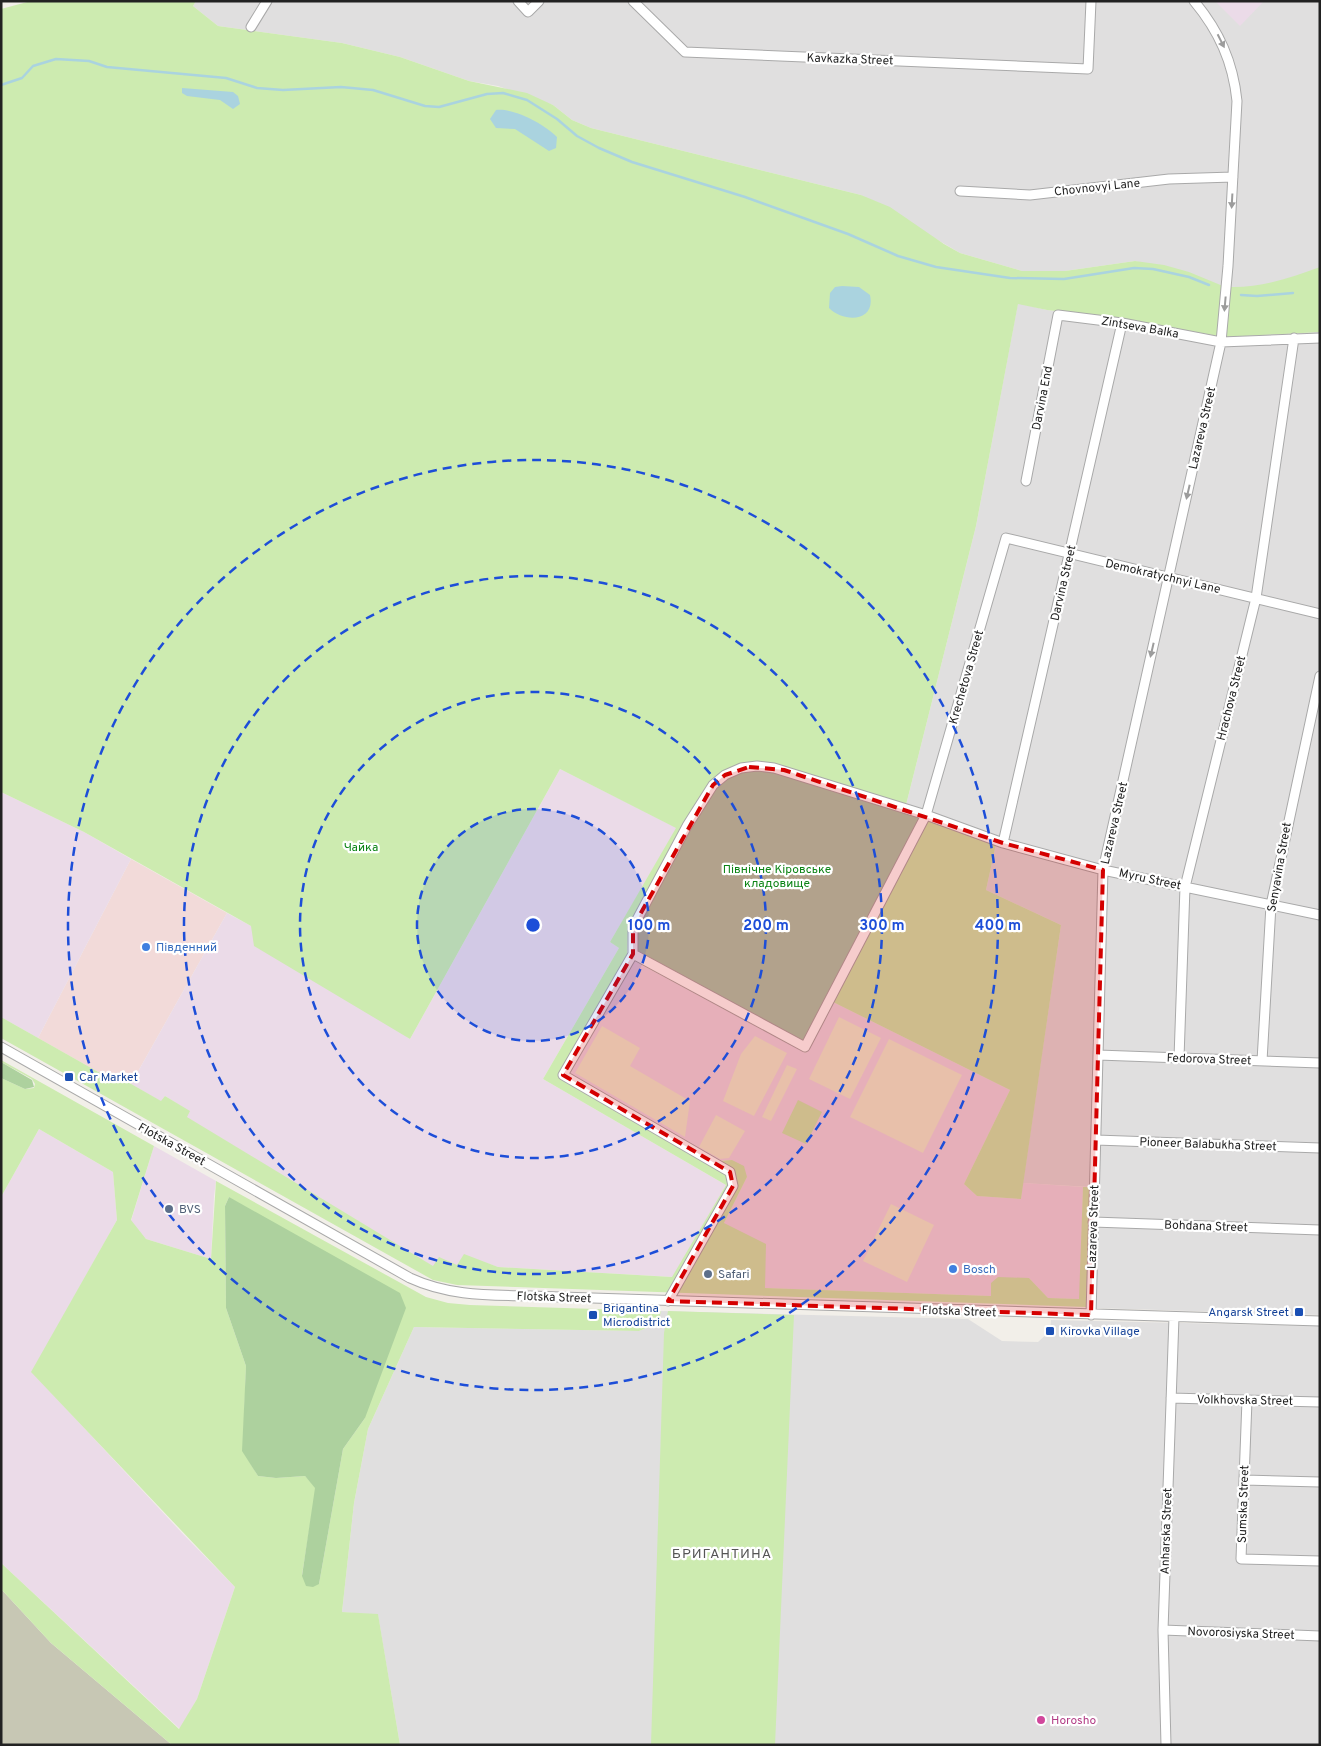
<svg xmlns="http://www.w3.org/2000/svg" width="1321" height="1746" viewBox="0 0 1321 1746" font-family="Overpass,sans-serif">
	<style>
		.residential { fill: #e0dfdf }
		.commercial { fill: #f2dad9 }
		.industrial { fill: #ebdbe8 }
		.construction { fill: #c7c7b4 }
		.farmland { fill: #eef0d5 }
		.grass { fill: #cdebb0; fill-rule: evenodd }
		.forest { fill: #add19e }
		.cemetery { fill: #aacbaf }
		.water { fill: #aad3df }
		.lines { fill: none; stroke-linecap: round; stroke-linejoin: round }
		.stream { stroke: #aad3df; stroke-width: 2.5 }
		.minor-casing { stroke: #a9a9a9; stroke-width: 11 }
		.minor { stroke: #fff; stroke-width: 9 }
		.oneway { fill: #9c9c9c }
		.marked { fill: #d40000; fill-opacity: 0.2; stroke: #d40000; stroke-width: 4; stroke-dasharray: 10 6; stroke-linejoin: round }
		.ring { fill: none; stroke: #1d4ed8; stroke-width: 2.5; stroke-dasharray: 9 6 }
		.shop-dot { fill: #3f7fe0; stroke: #fff; stroke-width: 2 }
		.transit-dot { fill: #1a4fb4; stroke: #fff; stroke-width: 2 }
		.service-dot { fill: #5c6f8a; stroke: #fff; stroke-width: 2 }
		.hotel-dot { fill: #d1479c; stroke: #fff; stroke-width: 2 }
		.labels { text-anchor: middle; stroke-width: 4.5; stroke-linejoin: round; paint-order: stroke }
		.street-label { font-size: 12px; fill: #222; stroke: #fff }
		.park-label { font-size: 12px; fill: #0c8416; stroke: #fff }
		.shop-label { font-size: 12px; fill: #366cbe; stroke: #fff; text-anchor: start }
		.transit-label { font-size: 12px; fill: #164399; stroke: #fff; text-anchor: start }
		.service-label { font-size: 12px; fill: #4e5e75; stroke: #fff; text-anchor: start }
		.hotel-label { font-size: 12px; fill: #b23c85; stroke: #fff; text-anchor: start }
		.neighbourhood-label { font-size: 14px; letter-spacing: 1px; fill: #555; stroke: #fff }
		.centre { fill: #1d4ed8; stroke: #fff; stroke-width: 2.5 }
		.ring-label { font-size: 15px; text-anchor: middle; font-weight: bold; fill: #1d4ed8; stroke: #fff; stroke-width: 4.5; stroke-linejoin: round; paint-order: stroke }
	</style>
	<rect width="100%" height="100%" fill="#f2efe9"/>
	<path class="residential" d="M196 1H1190L1206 21 1226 57 1234 101 1223 286 1135 261 1065 271H1022L960 253 861 195 591 128 572 120 553 105 498 86 469 81 400 57 342 43 218 26 193 6Z
		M1199 1H1320V1315L1094 1308 1107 870 1224 346 1240 101 1238 78 1231 55 1221 34Z
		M1018 303 1047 310 1124 319 1218 336 1100 866 1007 841 906 805 976 526Z
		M996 844 1099 872 1090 1187 1023 1183 1061 925 986 890Z
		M661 1311 968 1319 1002 1341 1038 1342 1050 1331 1051 1320 1320 1326V1745H400L378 1615 342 1612 354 1503 368 1429 414 1327 639 1331 658 1323Z"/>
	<path class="commercial" d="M131 859 227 913 131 1084 119 1078 116 1082 38 1038Z"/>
	<path class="industrial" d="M1215 1H1264L1240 26Z
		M560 769 677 828 610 942 619 948 543 1079 726 1185 673 1277 498 1267 464 1255 457 1265 434 1267 186 1117 189 1111 165 1096 162 1102 131 1084 227 913 251 926 410 1039Z
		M1 792 84 832 131 859 38 1038 1 1017Z
		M634 961 806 1053 833 1002 1010 1090 964 1184 977 1196 1021 1199 1023 1183 1083 1187 1080 1299 1048 1298 1029 1278 991 1296 765 1288 724 1223 747 1177 732 1160 719 1161 568 1074Z
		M39 1129 113 1172 117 1220 32 1372 182 1533 235 1587 197 1699 180 1729 1 1563V1197Z
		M154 1146 216 1181 214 1196 211 1259 146 1239 131 1221Z"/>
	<path class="construction" d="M1 1589 51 1643 172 1745H1Z"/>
	<path class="farmland" d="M839 1017 881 1038 850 1099 809 1079Z
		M602 1026 640 1048 630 1066 690 1101 685 1137 575 1073Z
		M755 1036 787 1053 754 1116 723 1101 741 1054Z
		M889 1039 962 1075 923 1153 850 1117Z
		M787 1065 797 1069 771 1121 762 1117Z
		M716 1115 745 1131 729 1158 720 1159 699 1147Z
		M891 1204 934 1225 907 1282 863 1261Z"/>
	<path class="grass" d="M31 1H196L193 6 218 26 342 43 400 57 469 81 527 93 553 105 572 120 591 128 861 195 890 207 944 244 960 253 1022 271H1065L1135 261 1164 265 1189 272 1223 286 1218 336 1124 319 1047 310 1018 304 976 526 906 805 723 772 716 776 681 830 628 925 627 957 568 1074 719 1161 732 1160 744 1166 747 1177 724 1223 766 1244 765 1288 991 1296V1283L998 1277 1029 1278 1048 1298 1079 1299 1083 1187H1090L1086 1307 457 1285 433 1280 1 1038V1017L116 1082 119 1077 161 1101 165 1096 190 1111 187 1117 433 1266 439 1257 457 1265 464 1254 498 1267 672 1277 726 1185 543 1079 619 948 610 942 676 828 560 769 410 1039 254 946 251 926 84 832 1 792V9Z
		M1320 267V332L1225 337 1229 287C1261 288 1290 278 1320 267Z
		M927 818 996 844 986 890 1061 925 1021 1199 977 1196 964 1184 1010 1090 833 1002Z
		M1 1060 154 1146 131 1220 146 1239 211 1259 216 1181 426 1297 448 1303 470 1305 661 1311 658 1323 639 1331 414 1327 368 1429 354 1503 342 1612 378 1614 400 1745H172L51 1643 1 1589V1563L179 1729 197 1699 235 1587 31 1372 117 1220 113 1172 39 1129 1 1197V1078L25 1089 34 1088 35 1084 32 1079 1 1062ZM229 1197 365 1418 343 1449 319 1584 302 1575 316 1488 305 1476 276 1478 258 1476 243 1451 246 1366 226 1308 225 1206Z
		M798 1100 822 1112 806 1144 782 1133Z
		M668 1311 794 1315 775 1745H651L664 1333Z"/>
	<path class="forest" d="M1 1062 32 1080 34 1087 25 1089 1 1078Z
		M229 1197 400 1293 406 1308 365 1418 343 1449 319 1584 313 1587 306 1586 302 1576 315 1488 305 1476 276 1478 258 1476 242 1451 246 1366 226 1308 225 1206Z"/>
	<path class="cemetery" d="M764 769 922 816 803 1041 638 951V925L690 827 720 781 742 771Z"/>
	<path class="water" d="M182 88 233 92 238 96 240 104 233 109 220 100 187 96 182 93Z
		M496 110C514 108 544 124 557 137L556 148 549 151 515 129 496 128 490 119Z
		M842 286 859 287 870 295C876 322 844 323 829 308L830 293 835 287Z"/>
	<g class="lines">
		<path class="stream" d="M1 85 22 78 33 66 56 59 89 61 107 67 226 78 257 88 283 90 341 87 373 90 425 106 439 107 487 94 503 93 527 100 557 119 577 136 599 148 632 162 745 197 848 234 898 256 936 267 1010 278 1064 279 1134 268 1153 269 1189 277 1209 285
			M1241 295 1257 296 1293 293"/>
		<defs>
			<path id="minor" d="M518 1 528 12 539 1
				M633 1 685 52 1088 69 1091 1
				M251 27 267 1
				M960 191 1030 195 1169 179 1233 177
				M1026 481 1058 315 1122 323 1221 342 1320 338
				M1003 843 1122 323
				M633 954 805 1047 926 815 1006 538 1320 614
				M1 1047 410 1278C449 1296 488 1295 530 1296L1320 1321
				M1098 1055 1320 1063
				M1179 1058 1185 887 1256 598 1294 338
				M1262 1061 1271 905 1320 676
				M1096 1140 1320 1148
				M1093 1222 1320 1230
				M668 1301 733 1186 730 1172 563 1075 633 954V927L687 826 713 785 725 775 741 768 757 766 774 768 926 815 1003 843 1103 870 1320 915
				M1091 1315 1103 870 1221 342 1228 266 1237 101C1233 62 1219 31 1194 1
				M1171 1398 1320 1402
				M1247 1400 1241 1559 1320 1561
				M1244 1480 1320 1482
				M1163 1630 1320 1636
				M1166 1745 1163 1630 1174 1317"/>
		</defs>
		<use href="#minor" class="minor-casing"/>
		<use href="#minor" class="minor"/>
	</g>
	<defs><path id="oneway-solid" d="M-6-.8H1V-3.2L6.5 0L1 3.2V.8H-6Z" transform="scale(1.25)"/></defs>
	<g class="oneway">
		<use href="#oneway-solid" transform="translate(1221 41) rotate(63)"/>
		<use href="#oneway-solid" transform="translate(1232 201) rotate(93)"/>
		<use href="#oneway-solid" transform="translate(1225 304) rotate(95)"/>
		<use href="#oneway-solid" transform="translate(1188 492) rotate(103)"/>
		<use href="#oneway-solid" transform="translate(1152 650) rotate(103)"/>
	</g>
	<path class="marked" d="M749 767 784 770 1003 843 1103 870 1091 1315 668 1301 733 1186 730 1172 563 1075 633 954V927L713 785 725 775Z"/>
	<circle cx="533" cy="925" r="116" fill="#1d4ed8" fill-opacity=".12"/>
	<g class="ring">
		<circle cx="533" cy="925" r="116"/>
		<circle cx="533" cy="925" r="233"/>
		<circle cx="533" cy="925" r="349"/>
		<circle cx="533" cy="925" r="465"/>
	</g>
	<g class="shop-dot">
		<circle cx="146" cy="947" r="5"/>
		<circle cx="953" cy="1269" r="5"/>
	</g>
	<g class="transit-dot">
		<rect x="64" y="1072" width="10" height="10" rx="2.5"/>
		<rect x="1294" y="1307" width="10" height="10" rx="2.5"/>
		<rect x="588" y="1310" width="10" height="10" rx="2.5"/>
		<rect x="1045" y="1326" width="10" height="10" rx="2.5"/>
	</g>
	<g class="service-dot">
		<circle cx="169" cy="1209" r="5"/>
		<circle cx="708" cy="1274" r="5"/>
	</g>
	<circle class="hotel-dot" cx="1041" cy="1720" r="5"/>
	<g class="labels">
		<g class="street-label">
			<text transform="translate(850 59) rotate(2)" y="4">Kavkazka Street</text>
			<text transform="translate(1097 187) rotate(-6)" y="4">Chovnovyi Lane</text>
			<text transform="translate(1140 327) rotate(10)" y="4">Zintseva Balka</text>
			<text transform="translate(1042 398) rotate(-79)" y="4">Darvina End</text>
			<text transform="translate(1202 428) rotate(-77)" y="4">Lazareva Street</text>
			<text transform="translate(1163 576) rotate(13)" y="4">Demokratychnyi Lane</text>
			<text transform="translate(1063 583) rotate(-77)" y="4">Darvina Street</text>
			<text transform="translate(966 677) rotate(-74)" y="4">Krechetova Street</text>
			<text transform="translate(1231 698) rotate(-76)" y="4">Hrachova Street</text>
			<text transform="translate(1114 823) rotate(-77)" y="4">Lazareva Street</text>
			<text transform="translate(1279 867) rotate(-80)" y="4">Senyavina Street</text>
			<text transform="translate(1150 879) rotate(12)" y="4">Myru Street</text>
			<text transform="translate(1209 1059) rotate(2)" y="4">Fedorova Street</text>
			<text transform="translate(172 1144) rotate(29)" y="4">Flotska Street</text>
			<text transform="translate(1208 1144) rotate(2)" y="4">Pioneer Balabukha Street</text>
			<text transform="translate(1206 1226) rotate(2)" y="4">Bohdana Street</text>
			<text transform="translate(1093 1227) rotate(-88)" y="4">Lazareva Street</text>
			<text transform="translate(554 1297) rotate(2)" y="4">Flotska Street</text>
			<text transform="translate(959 1311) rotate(2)" y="4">Flotska Street</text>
			<text transform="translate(1245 1400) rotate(1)" y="4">Volkhovska Street</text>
			<text transform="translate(1243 1504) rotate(-88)" y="4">Sumska Street</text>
			<text transform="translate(1166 1531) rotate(-88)" y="4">Anharska Street</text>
			<text transform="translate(1241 1633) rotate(2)" y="4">Novorosiyska Street</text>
		</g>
		<g class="park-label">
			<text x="361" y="851">Чайка</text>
			<text x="777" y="873">Північне Кіровське<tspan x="777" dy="14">кладовище</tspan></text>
		</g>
		<g class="shop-label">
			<text x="156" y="951">Південний</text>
			<text x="963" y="1273">Bosch</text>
		</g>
		<g class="transit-label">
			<text x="79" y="1081">Car Market</text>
			<text x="603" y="1312">Brigantina<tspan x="603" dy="14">Microdistrict</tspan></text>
			<text x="1289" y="1316" text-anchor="end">Angarsk Street</text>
			<text x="1060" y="1335">Kirovka Village</text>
		</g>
		<g class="service-label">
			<text x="179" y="1213">BVS</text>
			<text x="718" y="1278">Safari</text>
		</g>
		<g class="hotel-label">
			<text x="1051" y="1724">Horosho</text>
		</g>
		<g class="neighbourhood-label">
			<text x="722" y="1558">БРИГАНТИНА</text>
		</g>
	</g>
	<circle cx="533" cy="925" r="8" class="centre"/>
	<g class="ring-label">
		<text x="649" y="930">100 m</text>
		<text x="766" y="930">200 m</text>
		<text x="882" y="930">300 m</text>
		<text x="998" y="930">400 m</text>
	</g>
	<rect width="1321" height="1746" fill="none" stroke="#222222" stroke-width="5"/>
</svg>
